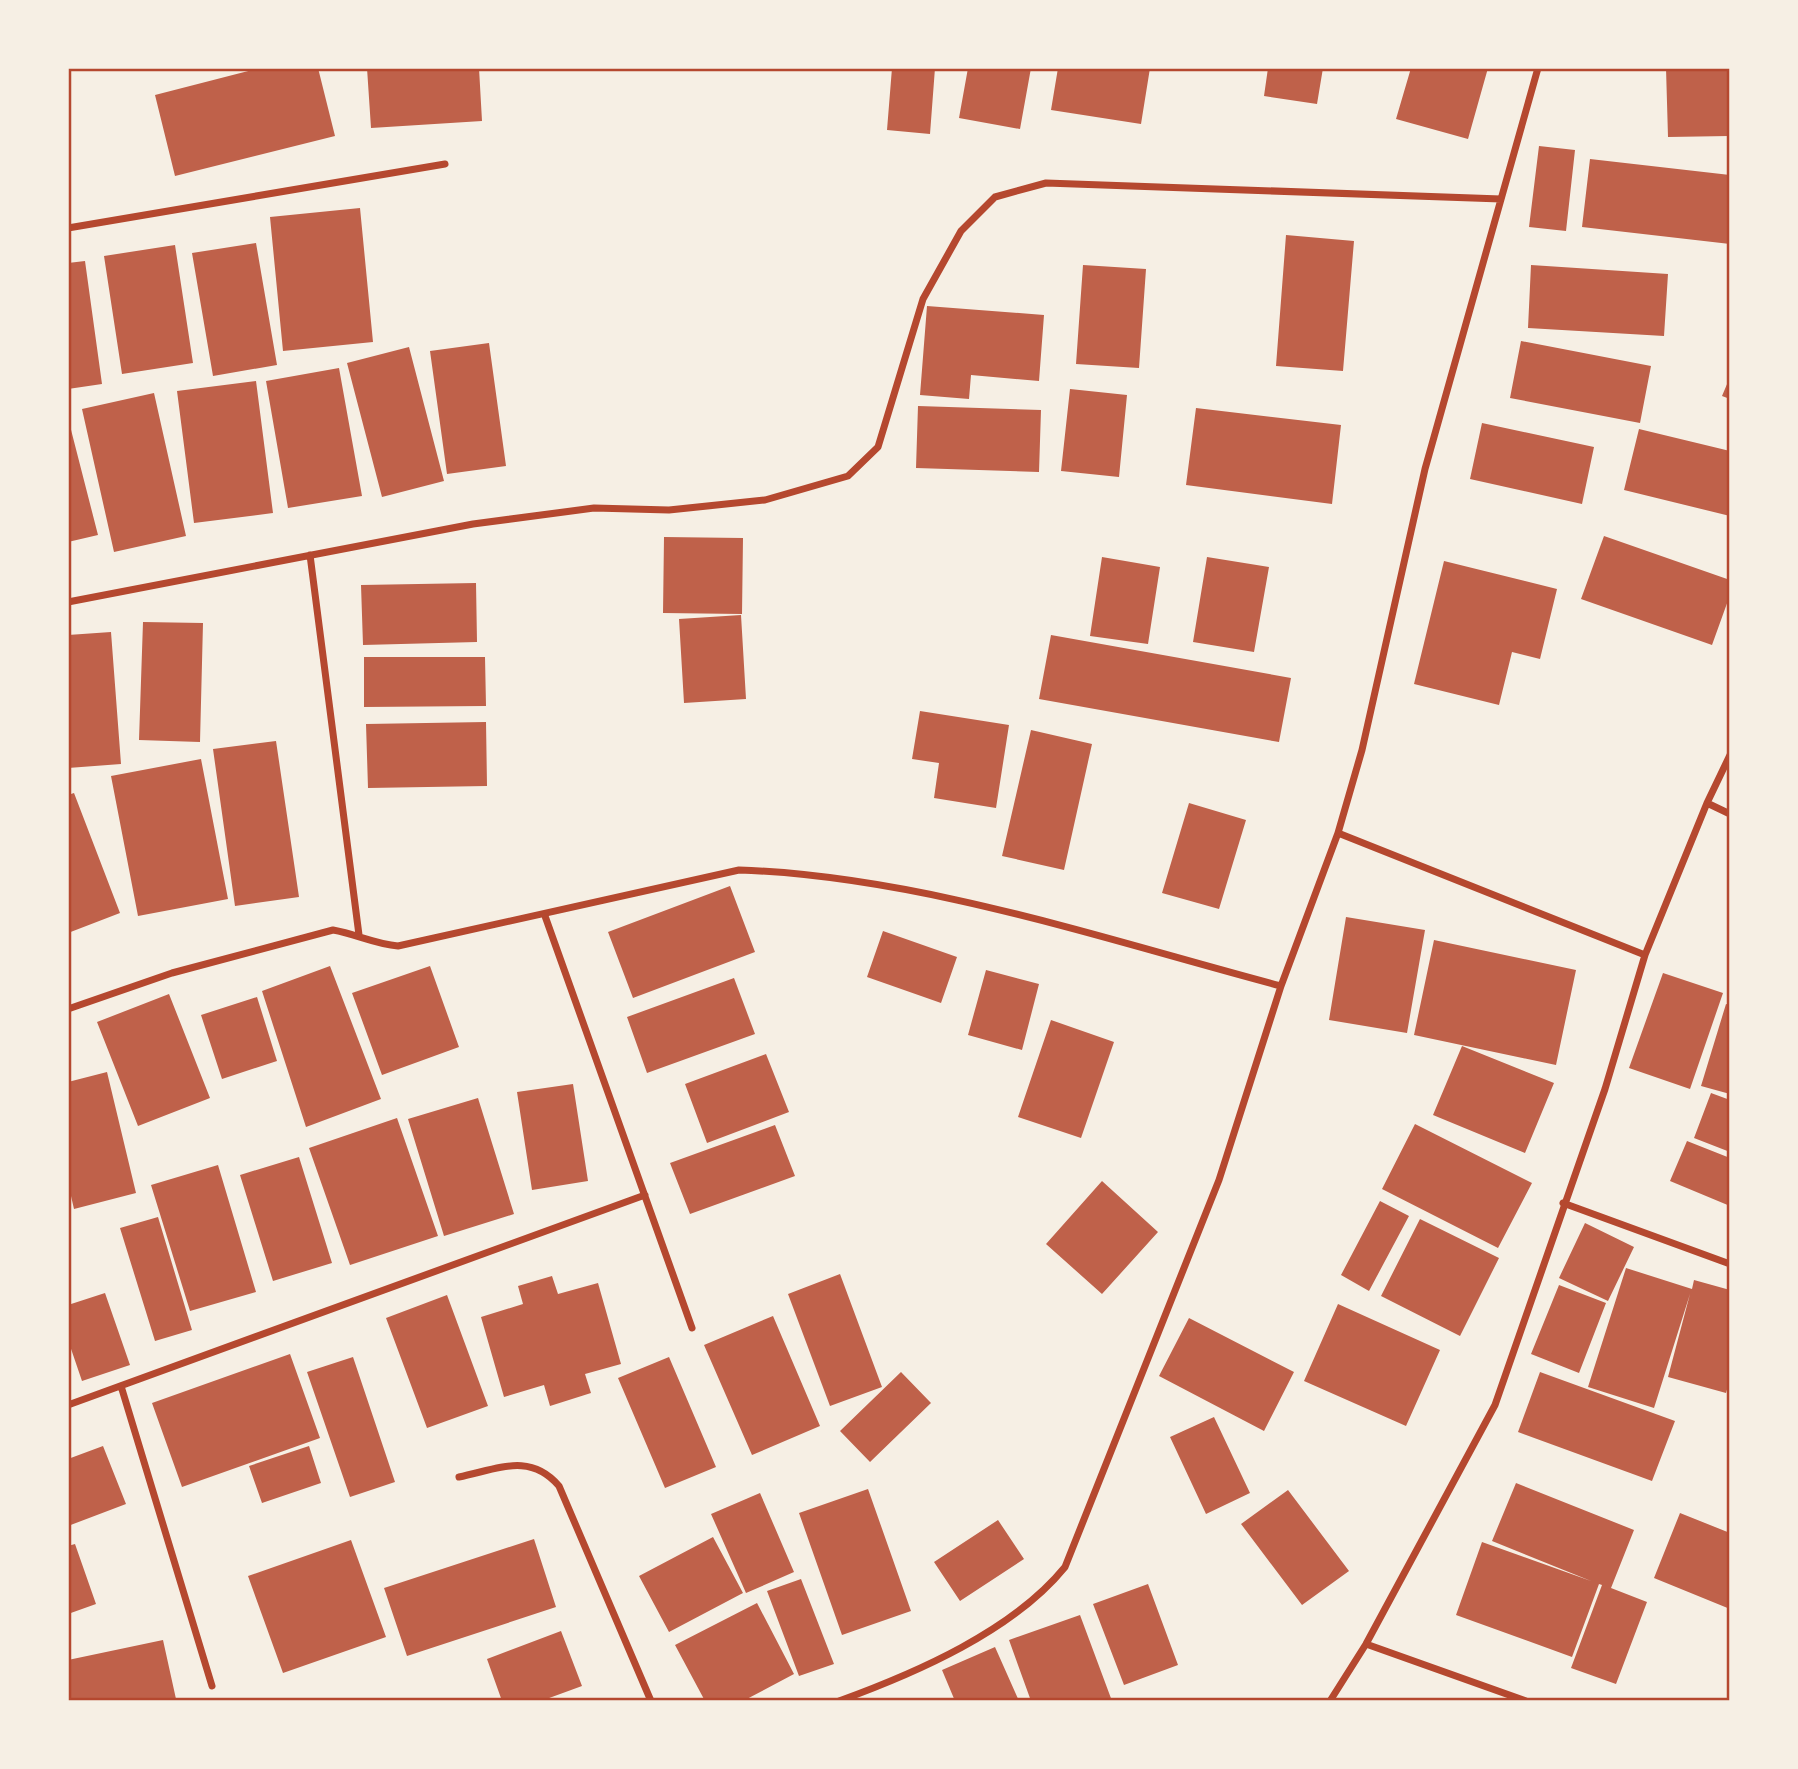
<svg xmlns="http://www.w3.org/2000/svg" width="1798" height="1769" viewBox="0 0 1798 1769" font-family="Lato,sans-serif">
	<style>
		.building { fill: #bf614a }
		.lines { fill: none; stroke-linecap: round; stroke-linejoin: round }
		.minor { stroke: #b5482f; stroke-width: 7 }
		.neatline { fill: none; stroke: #b5482f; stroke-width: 2.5 }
	</style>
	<rect width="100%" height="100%" fill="#f6efe4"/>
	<path class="building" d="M260 68H318L335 136 175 176 155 95Z
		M367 68H479L482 121 371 128Z
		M892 68H935L930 134 887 130Z
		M968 68H1031L1020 129 959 118Z
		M1058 68H1150L1141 124 1051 110Z
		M1268 68H1323L1317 104 1264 96Z
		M1411 68H1488L1468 139 1396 119Z
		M1666 68H1728L1729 136 1668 137Z
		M1539 146 1575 150 1566 231 1529 227Z
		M1590 159 1730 175V244L1582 227Z
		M360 208 373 342 283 351 270 217Z
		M1286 235 1354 241 1343 371 1276 366Z
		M256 243 277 365 213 376 192 253Z
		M175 245 193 363 122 374 104 256Z
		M85 261 102 384 68 389V263Z
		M1083 265 1146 269 1139 368 1076 364Z
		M1531 265 1668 274 1664 336 1528 328Z
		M927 306 1044 315 1039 381 971 375 969 399 920 395Z
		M1521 341 1651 366 1640 423 1510 398Z
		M489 343 506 466 447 474 430 351Z
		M409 347 444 481 382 497 347 363Z
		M339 368 362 496 288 508 266 381Z
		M1730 377V399L1722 396Z
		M256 381 273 513 194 523 177 391Z
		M1070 389 1127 395 1119 477 1061 471Z
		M154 393 186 536 114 552 82 409Z
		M918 406 1041 410 1039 472 916 468Z
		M1196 408 1341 425 1332 504 1186 485Z
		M68 418 98 535 68 542Z
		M1482 423 1594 447 1582 504 1470 479Z
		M1639 429 1730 451V516L1624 490Z
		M1604 536 1730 580V595L1712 645 1581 599Z
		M664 537 743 538 742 614 663 613Z
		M1102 557 1160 567 1148 644 1090 636Z
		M1207 557 1269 567 1254 652 1193 642Z
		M1444 561 1557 589 1540 659 1512 652 1499 705 1414 684Z
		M476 583 477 642 363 645 361 585Z
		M741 615 746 699 684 703 679 619Z
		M143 622 203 623 200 742 139 740Z
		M111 632 121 764 68 768V635Z
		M1051 635 1291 678 1279 742 1039 699Z
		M364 657H485L486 706 364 707Z
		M920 711 1009 725 996 808 934 798 939 763 912 759Z
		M486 722 487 786 368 788 366 724Z
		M1031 730 1092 744 1064 870 1002 856Z
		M276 741 299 897 235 906 213 749Z
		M201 759 228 899 138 916 111 776Z
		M74 793 120 913 68 933V795Z
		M1189 803 1246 820 1219 909 1162 893Z
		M730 886 755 952 633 998 608 932Z
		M1346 917 1425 930 1407 1033 1329 1020Z
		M883 931 957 957 941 1003 867 977Z
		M1434 940 1576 970 1556 1065 1414 1035Z
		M330 966 381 1099 306 1127 262 991Z
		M430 966 459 1047 382 1075 352 993Z
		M986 970 1039 984 1022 1050 968 1035Z
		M1663 973 1723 993 1690 1089 1629 1068Z
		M734 978 755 1034 647 1073 627 1017Z
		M169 994 210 1098 138 1126 97 1022Z
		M257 997 277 1061 222 1079 201 1015Z
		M1726 1004 1730 1005V1094L1701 1086Z
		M1051 1020 1114 1042 1081 1138 1018 1117Z
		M1462 1046 1554 1083 1525 1153 1433 1115Z
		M766 1054 789 1112 707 1143 685 1084Z
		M107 1072 136 1193 74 1209 68 1183V1082Z
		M573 1084 588 1181 532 1190 517 1092Z
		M1711 1093 1730 1100V1152L1694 1138Z
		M478 1098 514 1214 444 1236 408 1119Z
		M397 1118 438 1236 350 1265 309 1148Z
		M1415 1124 1532 1183 1498 1248 1382 1189Z
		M775 1125 795 1176 690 1214 670 1163Z
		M1687 1141 1730 1158V1206L1670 1181Z
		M299 1157 332 1263 273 1281 240 1175Z
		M218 1165 256 1292 190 1311 151 1185Z
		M1102 1181 1158 1232 1102 1294 1046 1244Z
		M1380 1201 1409 1216 1369 1291 1341 1275Z
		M158 1217 192 1330 155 1341 120 1228Z
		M1420 1219 1499 1258 1460 1336 1381 1296Z
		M1585 1223 1634 1247 1608 1301 1559 1278Z
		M1626 1268 1692 1289 1694 1280 1730 1290V1379L1726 1393 1668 1377 1690 1294 1654 1408 1588 1387Z
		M840 1274 882 1387 830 1406 788 1294Z
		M552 1276 558 1294 598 1283 621 1364 585 1374 591 1393 550 1406 544 1385 504 1397 481 1317 523 1304 518 1286Z
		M1559 1285 1606 1303 1579 1373 1531 1354Z
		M105 1293 130 1365 82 1381 68 1340V1305Z
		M447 1295 488 1406 427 1428 386 1318Z
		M1338 1304 1440 1350 1406 1426 1304 1381Z
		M773 1316 820 1426 752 1455 704 1345Z
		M1189 1318 1294 1372 1264 1431 1159 1376Z
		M290 1354 320 1438 182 1487 152 1403Z
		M353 1357 395 1482 350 1497 307 1372Z
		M669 1357 716 1467 665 1488 618 1378Z
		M901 1372 931 1403 870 1462 840 1431Z
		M1540 1372 1675 1421 1652 1481 1518 1432Z
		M1214 1417 1250 1493 1206 1514 1170 1437Z
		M103 1446 126 1504 68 1526V1459Z
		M309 1446 321 1483 262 1503 249 1466Z
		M1516 1483 1634 1530 1611 1588 1647 1602 1616 1684 1571 1668 1602 1585 1599 1584 1572 1657 1456 1615 1482 1542 1591 1581 1492 1541Z
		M868 1489 911 1611 842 1635 799 1513Z
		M1288 1490 1349 1571 1302 1605 1241 1524Z
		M760 1493 794 1572 746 1593 711 1514Z
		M1680 1513 1730 1533V1609L1654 1578Z
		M998 1520 1024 1559 960 1601 934 1562Z
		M713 1537 743 1593 669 1632 639 1576Z
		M534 1539 556 1607 407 1656 384 1588Z
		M351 1540 386 1637 283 1673 248 1576Z
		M75 1544 96 1604 68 1614V1546Z
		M801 1579 834 1664 799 1676 767 1591Z
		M1148 1584 1178 1665 1124 1685 1093 1604Z
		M757 1603 794 1674 743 1701H705L675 1645Z
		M1080 1615 1112 1701H1031L1009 1640Z
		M561 1631 582 1686 541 1701H502L487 1659Z
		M163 1640 176 1699 68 1701V1660Z
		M995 1647 1019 1701H955L942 1670Z"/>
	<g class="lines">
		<path class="minor" d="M68 228 445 164
			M310 555 359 935
			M68 602 473 524 594 508 669 510 765 500 848 476 878 447 923 299 961 231 995 197 1046 183 1501 199
			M1707 803 1730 814
			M1338 833 1645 955
			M545 916 692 1328
			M68 1009 172 973 333 930C356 934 375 944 398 946L739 870C919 876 1107 940 1281 986
			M1563 1203 1730 1264
			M121 1386 212 1686
			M68 1405 645 1195
			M459 1477C498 1469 530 1452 559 1486L651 1701
			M1366 1644 1526 1701
			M839 1701C916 1673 1013 1631 1065 1567L1219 1180 1281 986 1338 833 1362 750 1425 469 1538 68
			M1330 1701 1366 1644 1495 1405 1605 1089 1645 955 1707 803 1730 755"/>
	</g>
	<rect width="1798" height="1769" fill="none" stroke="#f6efe4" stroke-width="140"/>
	<rect x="70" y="70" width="1658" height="1629" class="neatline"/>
</svg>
